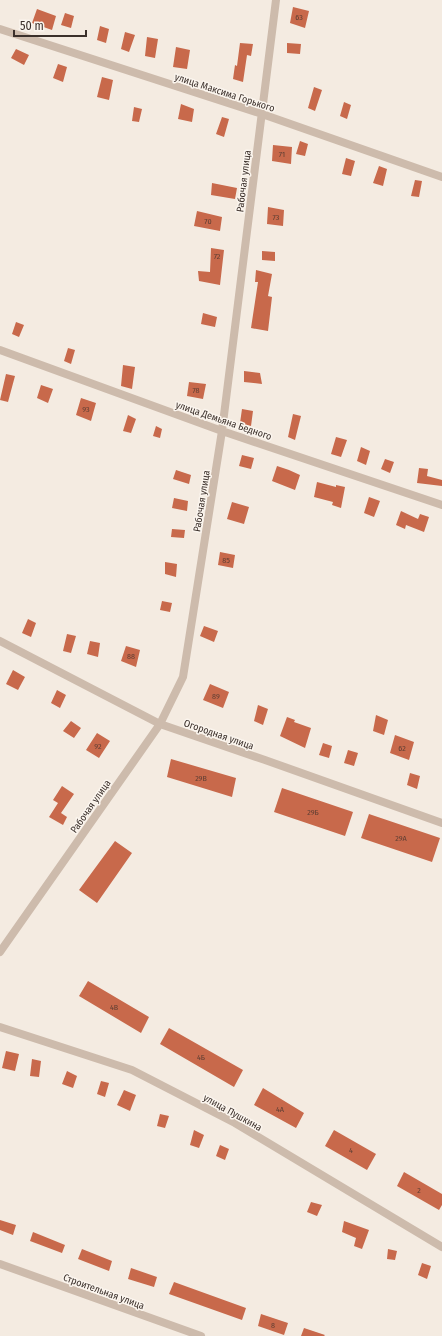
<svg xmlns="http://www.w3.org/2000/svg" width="442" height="1336" viewBox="0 0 442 1336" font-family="'Fira Sans Condensed',sans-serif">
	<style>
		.building { fill: #c8694b }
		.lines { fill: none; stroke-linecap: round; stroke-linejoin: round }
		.street { stroke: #cdbbac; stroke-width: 8 }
		.labels { text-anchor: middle; stroke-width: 3; stroke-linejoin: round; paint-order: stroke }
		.number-label { font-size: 8px; fill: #5e3e33 }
		.street-label { font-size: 10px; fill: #3b302b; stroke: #fbf5ee }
	</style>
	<rect width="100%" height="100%" fill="#f4ebe1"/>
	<path class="building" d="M293 7 309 11 305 28 290 23Z
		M37 9 56 16 52 30 32 23Z
		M65 13 74 16 71 28 61 25Z
		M100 26 109 29 106 43 97 40Z
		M125 32 135 35 129 52 121 49Z
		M147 37 158 39 155 58 145 56Z
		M240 43 253 44 251 56 247 55 243 82 233 79 235 65 237 66Z
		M287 43 301 44 300 54 287 53Z
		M176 47 190 50 187 69 173 67Z
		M16 49 29 55 24 65 11 58Z
		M58 64 67 67 63 82 53 78Z
		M102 77 113 80 109 100 97 97Z
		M314 87 322 90 315 111 308 108Z
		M344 102 351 105 347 119 340 116Z
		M181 104 194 109 192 122 178 119Z
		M134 107 142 109 139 122 132 121Z
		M222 117 229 119 224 137 216 134Z
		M300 141 308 144 305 156 296 154Z
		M273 145 292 147 291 164 272 161Z
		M346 158 355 161 351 176 342 174Z
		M379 166 387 169 383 186 373 183Z
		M415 180 422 181 419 197 411 196Z
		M212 183 237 188 235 199 211 195Z
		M268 207 284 210 283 226 267 224Z
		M197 211 222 217 220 231 194 226Z
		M211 248 224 250 220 285 199 281 198 271 210 272Z
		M262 251 275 252V261L262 260Z
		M256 270 272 274 268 296 272 297 268 331 251 328 258 282H255Z
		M203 313 217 317 215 327 201 324Z
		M16 322 24 325 19 337 12 334Z
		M68 348 75 350 71 364 64 361Z
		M123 365 135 367 132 389 121 386Z
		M244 371 260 373 262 384 244 382Z
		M6 374 15 376 8 402 0 400Z
		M189 382 206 384 203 399 187 396Z
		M41 385 53 389 48 403 37 398Z
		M81 398 96 403 91 421 76 415Z
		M242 409 253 411 251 426 240 423Z
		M293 414 301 416 295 440 288 437Z
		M128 415 136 419 131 433 123 431Z
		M156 426 162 429 160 438 153 436Z
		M336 437 347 440 341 457 331 454Z
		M361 447 370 451 366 465 357 461Z
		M242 455 254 458 251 469 239 466Z
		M385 459 394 462 390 473 381 469Z
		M277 466 289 470 300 475 295 490 272 481Z
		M419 468 428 469 427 476 442 480V486L417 483Z
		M176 470 191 475 189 484 173 479Z
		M317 482 336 487V485L345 487 341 508 332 505 333 502 314 497Z
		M369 497 380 501 374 517 364 513Z
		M174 498 188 501 187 511 172 508Z
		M232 502 249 507 244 524 227 519Z
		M401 511 418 519 420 514 429 517 424 532 406 525 405 529 396 525Z
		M172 529 185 530 184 538 171 537Z
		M220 552 235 555 233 568 218 565Z
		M165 562 177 564 176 577 165 574Z
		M162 601 172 603 170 612 160 610Z
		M28 619 36 623 31 637 22 633Z
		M204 626 218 631 214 642 200 636Z
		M67 634 76 636 71 653 63 651Z
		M90 641 100 643 98 657 87 654Z
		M126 646 140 650 136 667 121 661Z
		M13 670 25 677 18 690 6 684Z
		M210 684 229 692 223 708 203 700Z
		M57 690 66 695 60 708 51 703Z
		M258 705 268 709 263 725 254 721Z
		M376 715 388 720 384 735 373 731Z
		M287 717 295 720 294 722 311 728 305 748 280 736Z
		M71 721 81 728 74 738 63 731Z
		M97 733 110 741 99 758 86 750Z
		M395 735 414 742 409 760 390 753Z
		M323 743 332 746 329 758 319 755Z
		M348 750 358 753 354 766 344 763Z
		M171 759 236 778 232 797 167 777Z
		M410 773 420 776 417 789 407 785Z
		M62 786 74 794 61 813 67 817 63 825 49 817 58 803 53 800Z
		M282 788 353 812 345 836 274 812Z
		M369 814 440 838 432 862 361 838Z
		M115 841 132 853 97 903 79 890Z
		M88 981 149 1017 141 1033 79 996Z
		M169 1028 243 1070 234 1087 160 1044Z
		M6 1051 19 1054 15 1071 2 1068Z
		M32 1059 41 1061 39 1077 30 1076Z
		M67 1071 77 1076 73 1088 62 1084Z
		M101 1081 109 1083 105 1097 97 1094Z
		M263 1088 304 1113 296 1128 254 1105Z
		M124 1090 136 1095 130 1111 117 1105Z
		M160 1114 169 1116 165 1128 157 1126Z
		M194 1130 204 1135 199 1148 190 1145Z
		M334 1130 376 1154 367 1170 325 1146Z
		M220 1145 229 1149 225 1160 216 1156Z
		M404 1172 442 1194V1205L439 1210 397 1186Z
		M311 1202 322 1205 317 1216 307 1212Z
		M0 1220 16 1225 13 1235 0 1230Z
		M344 1221 369 1230 362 1249 354 1246 356 1238 342 1232Z
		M33 1232 65 1245 62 1253 30 1241Z
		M82 1249 112 1261 109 1271 78 1259Z
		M388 1249 397 1251 395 1260 387 1259Z
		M422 1263 431 1266 427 1279 418 1275Z
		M131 1268 157 1277 154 1287 128 1279Z
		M174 1282 246 1308 242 1320 169 1294Z
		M261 1314 288 1323 284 1335 258 1326Z
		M304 1328 325 1335 324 1336H301Z"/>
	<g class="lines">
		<path class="street" d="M0 29 262 114 442 177
			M0 350 222 431 442 505
			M0 641 160 724 265 760 442 823
			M0 952 160 724 183 677 222 431 276 0
			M0 1027 132 1070 235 1123 442 1247
			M0 1264 201 1336"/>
	</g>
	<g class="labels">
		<g class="number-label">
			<text x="299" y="20">63</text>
			<text x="282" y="157">71</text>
			<text x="276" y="220">73</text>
			<text x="208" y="224">70</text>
			<text x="217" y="259">72</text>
			<text x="196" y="393">78</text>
			<text x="86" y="412">93</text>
			<text x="226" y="563">85</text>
			<text x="131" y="659">88</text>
			<text x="216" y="699">89</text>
			<text x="98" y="749">92</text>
			<text x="402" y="751">62</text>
			<text x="201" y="781">29В</text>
			<text x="313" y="815">29Б</text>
			<text x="401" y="841">29А</text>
			<text x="114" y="1010">4В</text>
			<text x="201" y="1060">4Б</text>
			<text x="280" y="1112">4А</text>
			<text x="351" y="1153">4</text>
			<text x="419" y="1193">2</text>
			<text x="273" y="1328">8</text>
		</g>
		<g class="street-label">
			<text transform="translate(225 92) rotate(18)" y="4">улица Максима Горького</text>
			<text transform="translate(243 181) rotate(-83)" y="4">Рабочая улица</text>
			<text transform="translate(224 420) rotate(19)" y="4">улица Демьяна Бедного</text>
			<text transform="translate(201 501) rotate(-81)" y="4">Рабочая улица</text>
			<text transform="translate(219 734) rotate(19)" y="4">Огородная улица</text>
			<text transform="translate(90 806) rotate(-55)" y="4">Рабочая улица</text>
			<text transform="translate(233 1112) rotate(29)" y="4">улица Пушкина</text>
			<text transform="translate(104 1291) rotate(20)" y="4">Строительная улица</text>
		</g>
	</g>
	<path d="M14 30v6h72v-6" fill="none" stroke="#3b302b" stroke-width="2"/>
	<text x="20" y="30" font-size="12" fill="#3b302b" stroke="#fbf5ee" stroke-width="3" paint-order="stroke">50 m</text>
</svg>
